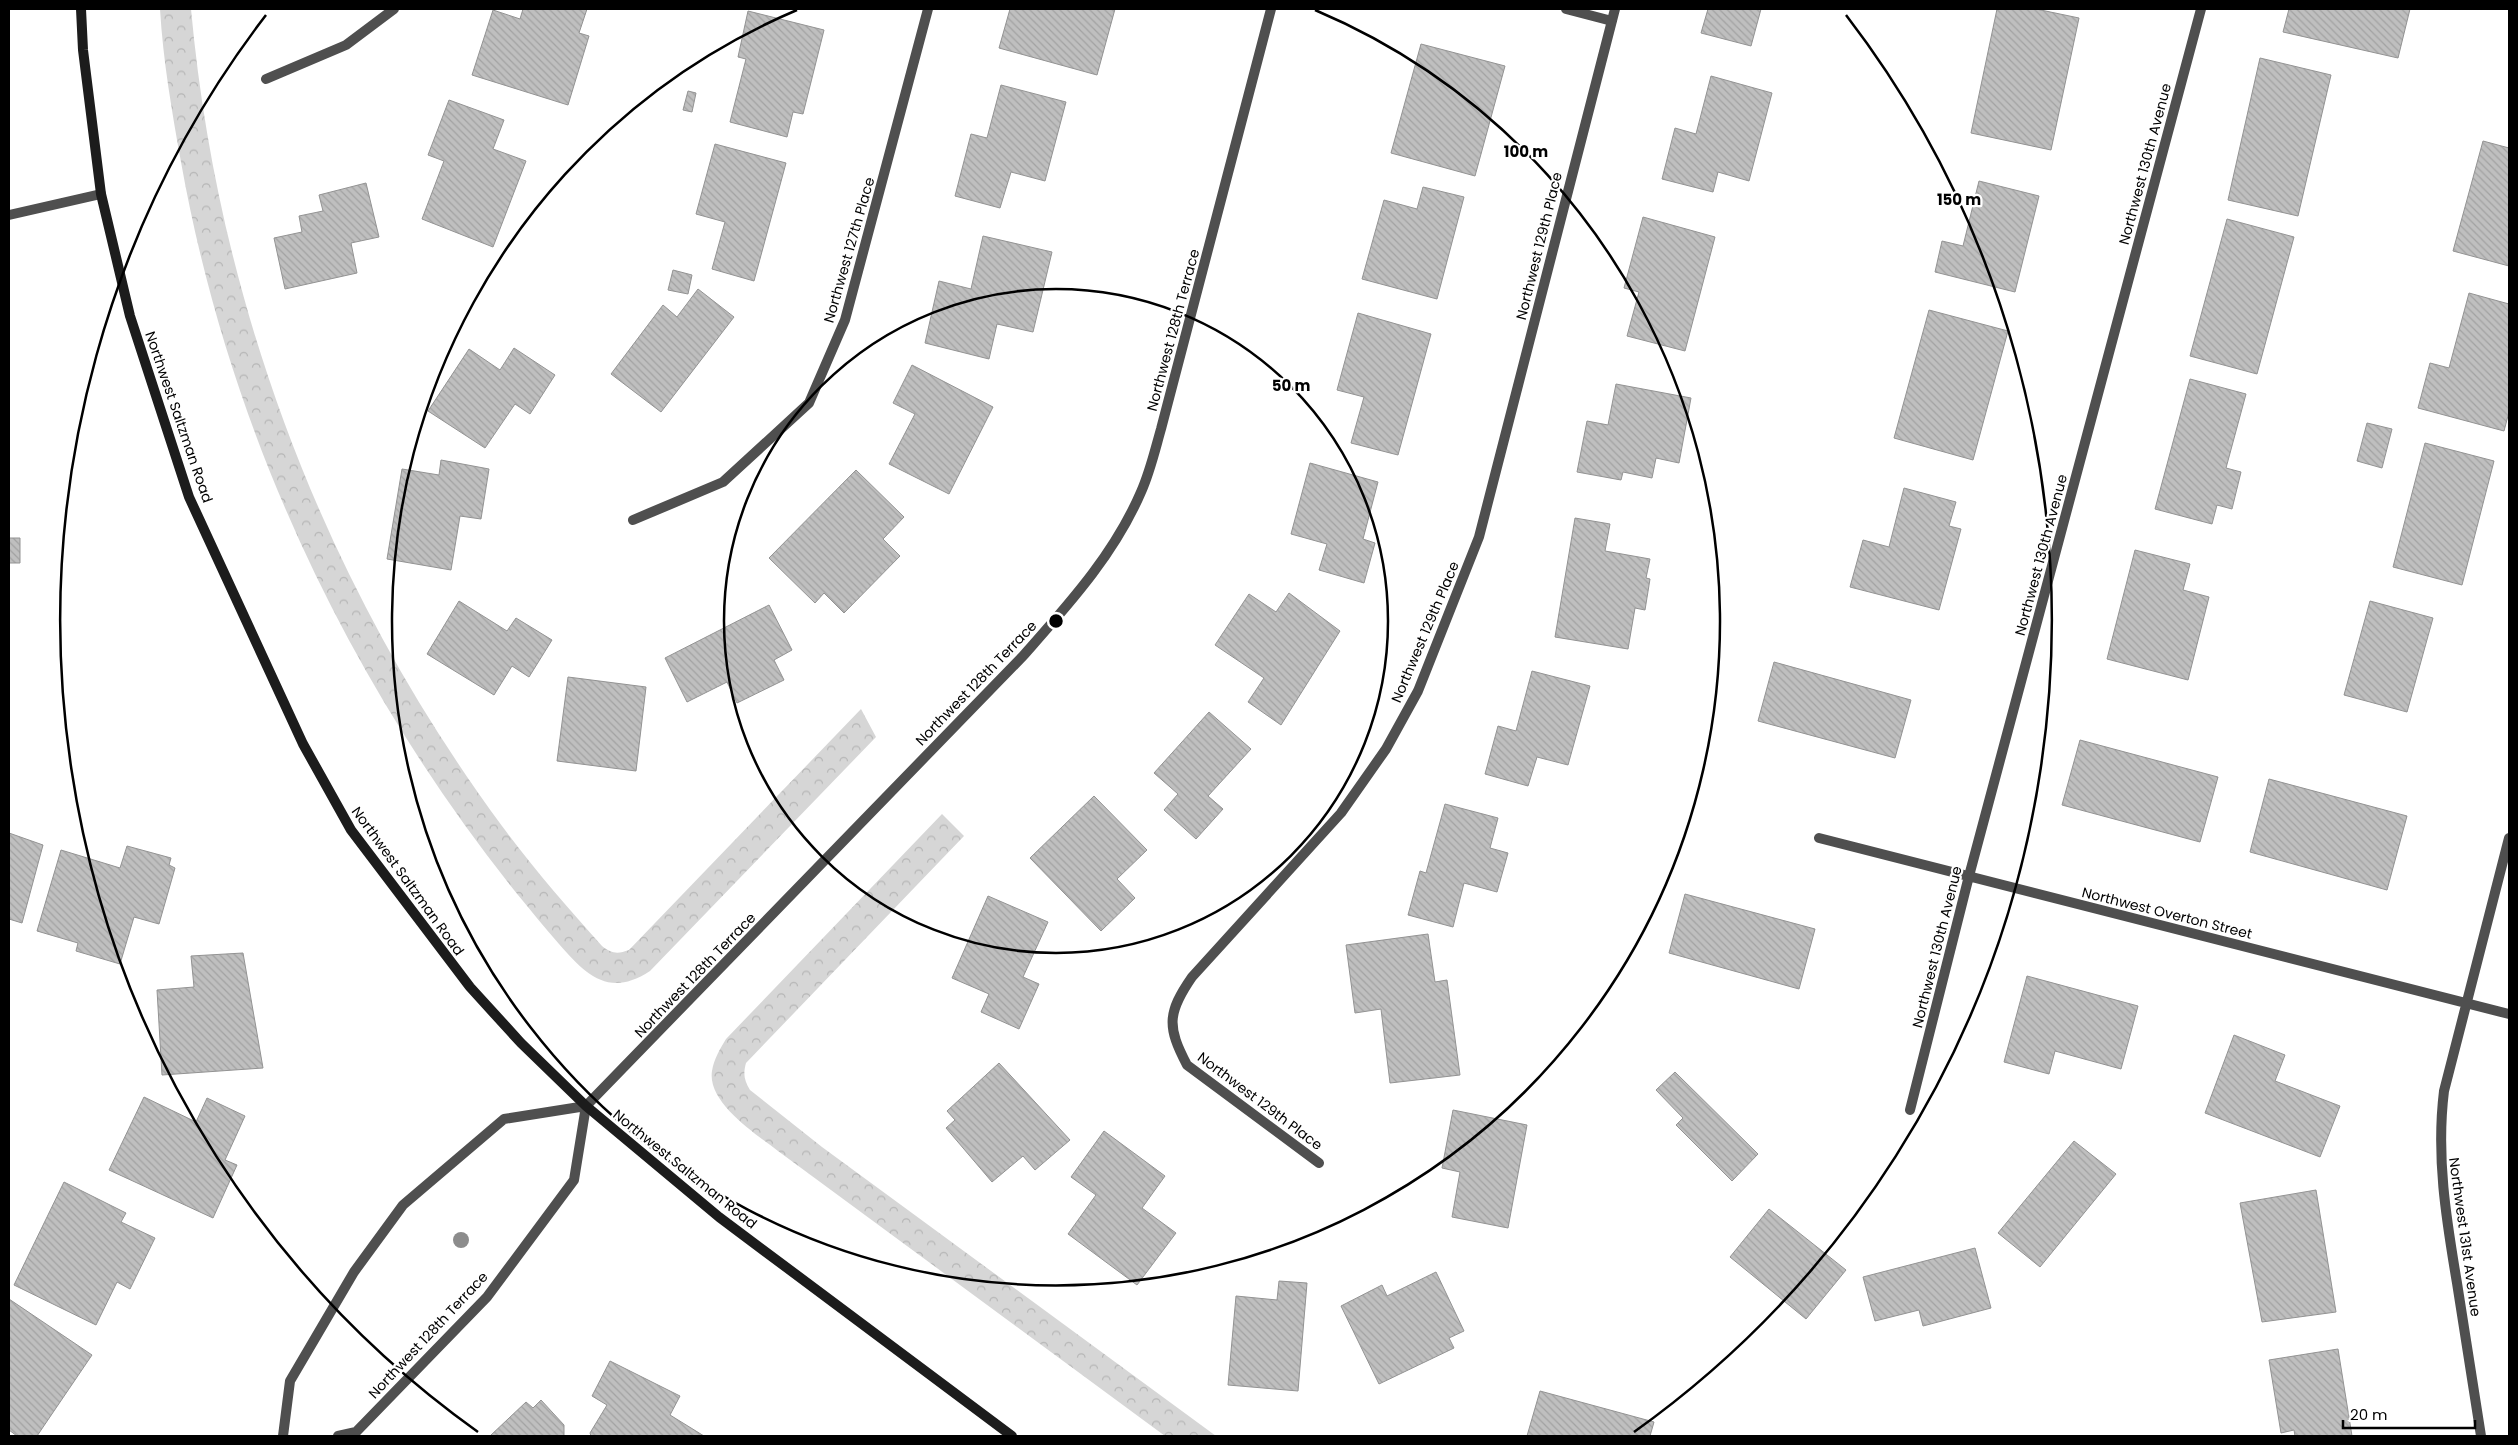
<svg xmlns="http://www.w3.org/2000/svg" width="2518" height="1445" viewBox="0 0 2518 1445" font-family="Poppins,sans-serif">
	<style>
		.forest { fill: url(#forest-crowns) }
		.building { fill: url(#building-back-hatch); stroke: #939393 }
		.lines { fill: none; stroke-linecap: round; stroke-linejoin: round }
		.minor { stroke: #4f4f4f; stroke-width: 10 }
		.secondary { stroke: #1c1c1c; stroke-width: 10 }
		.tree { fill: #8c8c8c }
		.ring { fill: none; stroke: #000; stroke-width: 2.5 }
		.labels { text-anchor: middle; stroke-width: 4.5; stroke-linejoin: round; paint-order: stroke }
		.street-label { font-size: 14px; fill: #000; stroke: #fff }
		.centre { fill: #000; stroke: #fff; stroke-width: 2.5 }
		.ring-label { font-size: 15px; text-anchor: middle; font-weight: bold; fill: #000; stroke: #fff; stroke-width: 4.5; stroke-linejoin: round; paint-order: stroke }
	</style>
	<defs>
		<pattern id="forest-crowns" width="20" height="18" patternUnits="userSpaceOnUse" patternTransform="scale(1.25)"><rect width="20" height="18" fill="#d6d6d6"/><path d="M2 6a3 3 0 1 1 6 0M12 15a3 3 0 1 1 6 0" fill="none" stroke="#b6b6b6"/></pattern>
		<pattern id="building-back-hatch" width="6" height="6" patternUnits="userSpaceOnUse" patternTransform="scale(1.25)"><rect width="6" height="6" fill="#bfbfbf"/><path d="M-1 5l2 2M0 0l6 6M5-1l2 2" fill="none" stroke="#a2a2a2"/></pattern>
	</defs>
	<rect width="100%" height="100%" fill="#fff"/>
	<path class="forest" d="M160 9H191C218 305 325 586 502 826 533 868 567 907 602 946 612 954 618 954 629 950L861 709 876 737 650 971C609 998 586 975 559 944 545 928 532 912 518 895 348 683 229 431 181 162 172 112 163 60 160 9Z
		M942 814 964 836 746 1063C743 1074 744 1080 750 1090L822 1147 1216 1436H1165L778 1151C756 1134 707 1103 712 1071 714 1059 720 1049 726 1039Z"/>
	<path class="building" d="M523 9H587L579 33 589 36 568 105 472 75 493 10 520 19Z
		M1010 9H1115L1097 75 999 48Z
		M1708 9H1761L1751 46 1701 33Z
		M1997 9H2036L2079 18 2051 150 1971 133Z
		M2289 9H2410L2398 58 2283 32Z
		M748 11 824 30 803 114 793 112 787 137 730 122 746 59 738 57Z
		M1421 44 1505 66 1475 176 1391 153Z
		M2260 58 2331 75 2298 216 2228 200Z
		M1711 76 1772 93 1749 181 1718 172 1713 192 1662 179 1675 128 1696 134Z
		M1001 85 1066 102 1045 181 1011 172 1000 208 955 196 971 134 987 138Z
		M688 91 696 93 692 112 683 110Z
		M449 100 504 120 493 149 526 161 493 247 422 219 444 161 428 155Z
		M2483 141 2509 148V266L2453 251Z
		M715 144 786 163 754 281 712 269 725 222 696 214Z
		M1979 181 2039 196 2015 292 1935 272 1942 241 1963 246Z
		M366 183 379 237 351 243 357 273 285 289 274 238 302 232 299 216 323 211 319 195Z
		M1423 187 1464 197 1437 299 1362 279 1384 200 1417 209Z
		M1643 217 1715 237 1685 351 1627 336 1639 292 1624 288Z
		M2227 219 2294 237 2257 374 2190 356Z
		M983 236 1052 252 1033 332 997 324 989 359 925 343 939 281 971 289Z
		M673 270 692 275 688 294 668 290Z
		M698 289 734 317 661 412 611 374 663 305 677 317Z
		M2469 293 2509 304V412L2504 431 2418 408 2430 363 2449 368Z
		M1929 310 2008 331 1973 460 1894 438Z
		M1358 313 1431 334 1398 455 1351 443 1364 397 1337 390Z
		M514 348 555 375 530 414 515 404 485 448 428 411 469 349 500 370Z
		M912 365 993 407 949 494 889 464 915 414 893 403Z
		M2190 379 2246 394 2226 468 2241 472 2232 509 2217 505 2212 524 2155 509Z
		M1616 384 1691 398 1679 463 1656 458 1652 478 1623 472 1621 480 1577 472 1587 421 1608 425Z
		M2367 423 2392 429 2382 468 2357 461Z
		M2425 443 2494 461 2462 585 2393 567Z
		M441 460 489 469 481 519 460 516 451 570 387 559 402 469 439 475Z
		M1310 463 1378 482 1363 539 1375 543 1364 583 1319 570 1327 544 1291 534Z
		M856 470 904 517 883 539 900 556 844 613 824 593 815 603 769 558Z
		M1904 488 1956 502 1949 526 1961 529 1939 610 1850 587 1863 540 1889 547Z
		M1575 518 1610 524 1605 551 1650 559 1646 578 1650 579 1645 610 1635 608 1628 649 1555 637Z
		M9 538H20V563H9Z
		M2135 550 2190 564 2183 590 2209 597 2188 680 2107 659Z
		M1289 593 1340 631 1281 725 1248 702 1264 678 1215 645 1249 594 1276 612Z
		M459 601 507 631 516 618 552 640 529 677 512 666 494 695 427 654Z
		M2370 601 2433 618 2407 712 2344 695Z
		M769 605 792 650 774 660 784 680 737 703 727 682 687 702 665 658Z
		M1774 662 1911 700 1895 758 1758 721Z
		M1532 671 1590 686 1568 765 1537 757 1528 786 1485 774 1498 726 1516 731Z
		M568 677 646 687 636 771 557 761Z
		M1209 712 1251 749 1208 796 1223 809 1196 839 1164 810 1178 794 1154 773Z
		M2080 740 2218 777 2200 842 2062 805Z
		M2269 779 2407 816 2387 890 2250 852Z
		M1094 796 1147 850 1117 879 1135 898 1101 931 1030 858Z
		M1445 804 1498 818 1490 848 1508 853 1497 892 1464 883 1453 927 1408 915 1420 871 1426 873Z
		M9 833 43 845 22 923 9 919Z
		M127 846 171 858 169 865 175 868 159 924 134 917 120 964 76 951 78 943 37 931 61 850 120 868Z
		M1685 894 1815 929 1799 989 1669 953Z
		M988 896 1048 922 1023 977 1039 984 1019 1029 981 1012 989 994 952 978Z
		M1428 934 1435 982 1447 980 1460 1075 1390 1083 1381 1009 1355 1013 1346 945Z
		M243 953 263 1068 162 1075 157 990 194 987 191 956Z
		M2027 976 2138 1006 2121 1069 2055 1051 2049 1074 2004 1062Z
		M2234 1035 2285 1055 2275 1081 2340 1106 2320 1157 2205 1113Z
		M999 1063 1070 1140 1035 1170 1023 1156 992 1182 946 1128 955 1120 947 1111Z
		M1675 1072 1758 1154 1732 1181 1676 1125 1683 1118 1656 1090Z
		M144 1097 196 1122 207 1098 245 1116 225 1160 237 1165 213 1218 109 1170Z
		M1453 1110 1527 1125 1508 1228 1452 1217 1460 1172 1442 1168Z
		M1104 1131 1165 1176 1142 1208 1176 1233 1137 1285 1068 1234 1096 1195 1071 1177Z
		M2074 1141 2116 1174 2040 1267 1998 1233Z
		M64 1182 126 1213 121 1222 155 1238 130 1289 117 1282 96 1325 14 1285Z
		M2316 1190 2336 1312 2262 1322 2240 1203Z
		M1769 1209 1846 1270 1806 1319 1730 1257Z
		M1975 1248 1991 1308 1923 1326 1919 1310 1875 1321 1863 1277Z
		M1436 1272 1464 1331 1449 1338 1454 1348 1379 1384 1341 1306 1382 1285 1387 1296Z
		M1279 1281 1307 1283 1298 1391 1228 1385 1236 1296 1277 1300Z
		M9 1299 92 1355 37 1436H17L9 1430Z
		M2338 1349 2352 1436H2295L2294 1430 2281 1433 2269 1360Z
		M610 1361 680 1396 670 1415 704 1436H591L590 1433 607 1405 592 1396Z
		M1540 1391 1654 1422 1650 1436H1527Z
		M541 1400 564 1425V1436H490L526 1402 533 1408Z"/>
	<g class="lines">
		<path class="minor" d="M1566 9 1612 21
			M266 79 346 45 394 9
			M9 215 101 194
			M633 520 723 482 809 403 845 320 928 9
			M1819 838 2509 1014
			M1910 1110 1969 876 2201 9
			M1319 1163 1187 1065C1167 1027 1167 1013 1192 977L1341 813 1386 749 1418 691 1479 537 1615 9
			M283 1436 290 1381 354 1272 403 1205 504 1119 586 1106
			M338 1436 356 1432 487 1297 574 1180 586 1106 1023 656C1068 605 1114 555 1141 492 1150 472 1155 450 1161 429L1271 9
			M2481 1436C2473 1385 2465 1334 2457 1283 2446 1218 2436 1156 2444 1091L2509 838"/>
		<path class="secondary" d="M81 9 83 50 101 194 130 316 189 497 303 744 351 830 470 987 521 1043 586 1106 719 1217 1012 1436"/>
	</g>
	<circle class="tree" cx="461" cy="1240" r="8"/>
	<g class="ring">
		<circle cx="1056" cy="621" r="332"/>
		<path d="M1315 10A664 664 0 1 1 797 10"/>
		<path d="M478 1432A996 996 0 0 1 266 15M1846 15A996 996 0 0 1 1634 1432"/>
	</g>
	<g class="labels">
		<g class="street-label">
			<text transform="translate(2145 164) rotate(-75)" y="5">Northwest 130th Avenue</text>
			<text transform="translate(1539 246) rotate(-76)" y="5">Northwest 129th Place</text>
			<text transform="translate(849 250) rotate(-74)" y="5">Northwest 127th Place</text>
			<text transform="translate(1173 330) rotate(-75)" y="5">Northwest 128th Terrace</text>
			<text transform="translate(179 417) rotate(71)" y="5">Northwest Saltzman Road</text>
			<text transform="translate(2041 555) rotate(-75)" y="5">Northwest 130th Avenue</text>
			<text transform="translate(1425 632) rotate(-67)" y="5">Northwest 129th Place</text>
			<text transform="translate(976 683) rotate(-46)" y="5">Northwest 128th Terrace</text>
			<text transform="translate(408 881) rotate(54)" y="5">Northwest Saltzman Road</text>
			<text transform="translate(2167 913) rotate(14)" y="5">Northwest Overton Street</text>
			<text transform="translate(1937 947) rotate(-76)" y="5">Northwest 130th Avenue</text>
			<text transform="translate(695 975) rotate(-46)" y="5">Northwest 128th Terrace</text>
			<text transform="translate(1260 1101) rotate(37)" y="5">Northwest 129th Place</text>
			<text transform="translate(685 1169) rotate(39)" y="5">Northwest Saltzman Road</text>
			<text transform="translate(2465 1237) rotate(82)" y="5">Northwest 131st Avenue</text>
			<text transform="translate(428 1335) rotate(-47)" y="5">Northwest 128th Terrace</text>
		</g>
	</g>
	<circle cx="1056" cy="621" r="8" class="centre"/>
	<g class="ring-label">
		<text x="1526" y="157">100 m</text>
		<text x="1959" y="205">150 m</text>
		<text x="1291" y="391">50 m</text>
	</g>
	<rect width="2518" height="1445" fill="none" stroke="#000000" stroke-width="20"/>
	<path d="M2343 1420v8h132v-8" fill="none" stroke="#000000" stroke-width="2.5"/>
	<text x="2350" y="1420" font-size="15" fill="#000000" stroke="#ffffff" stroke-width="4" paint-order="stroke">20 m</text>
</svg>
